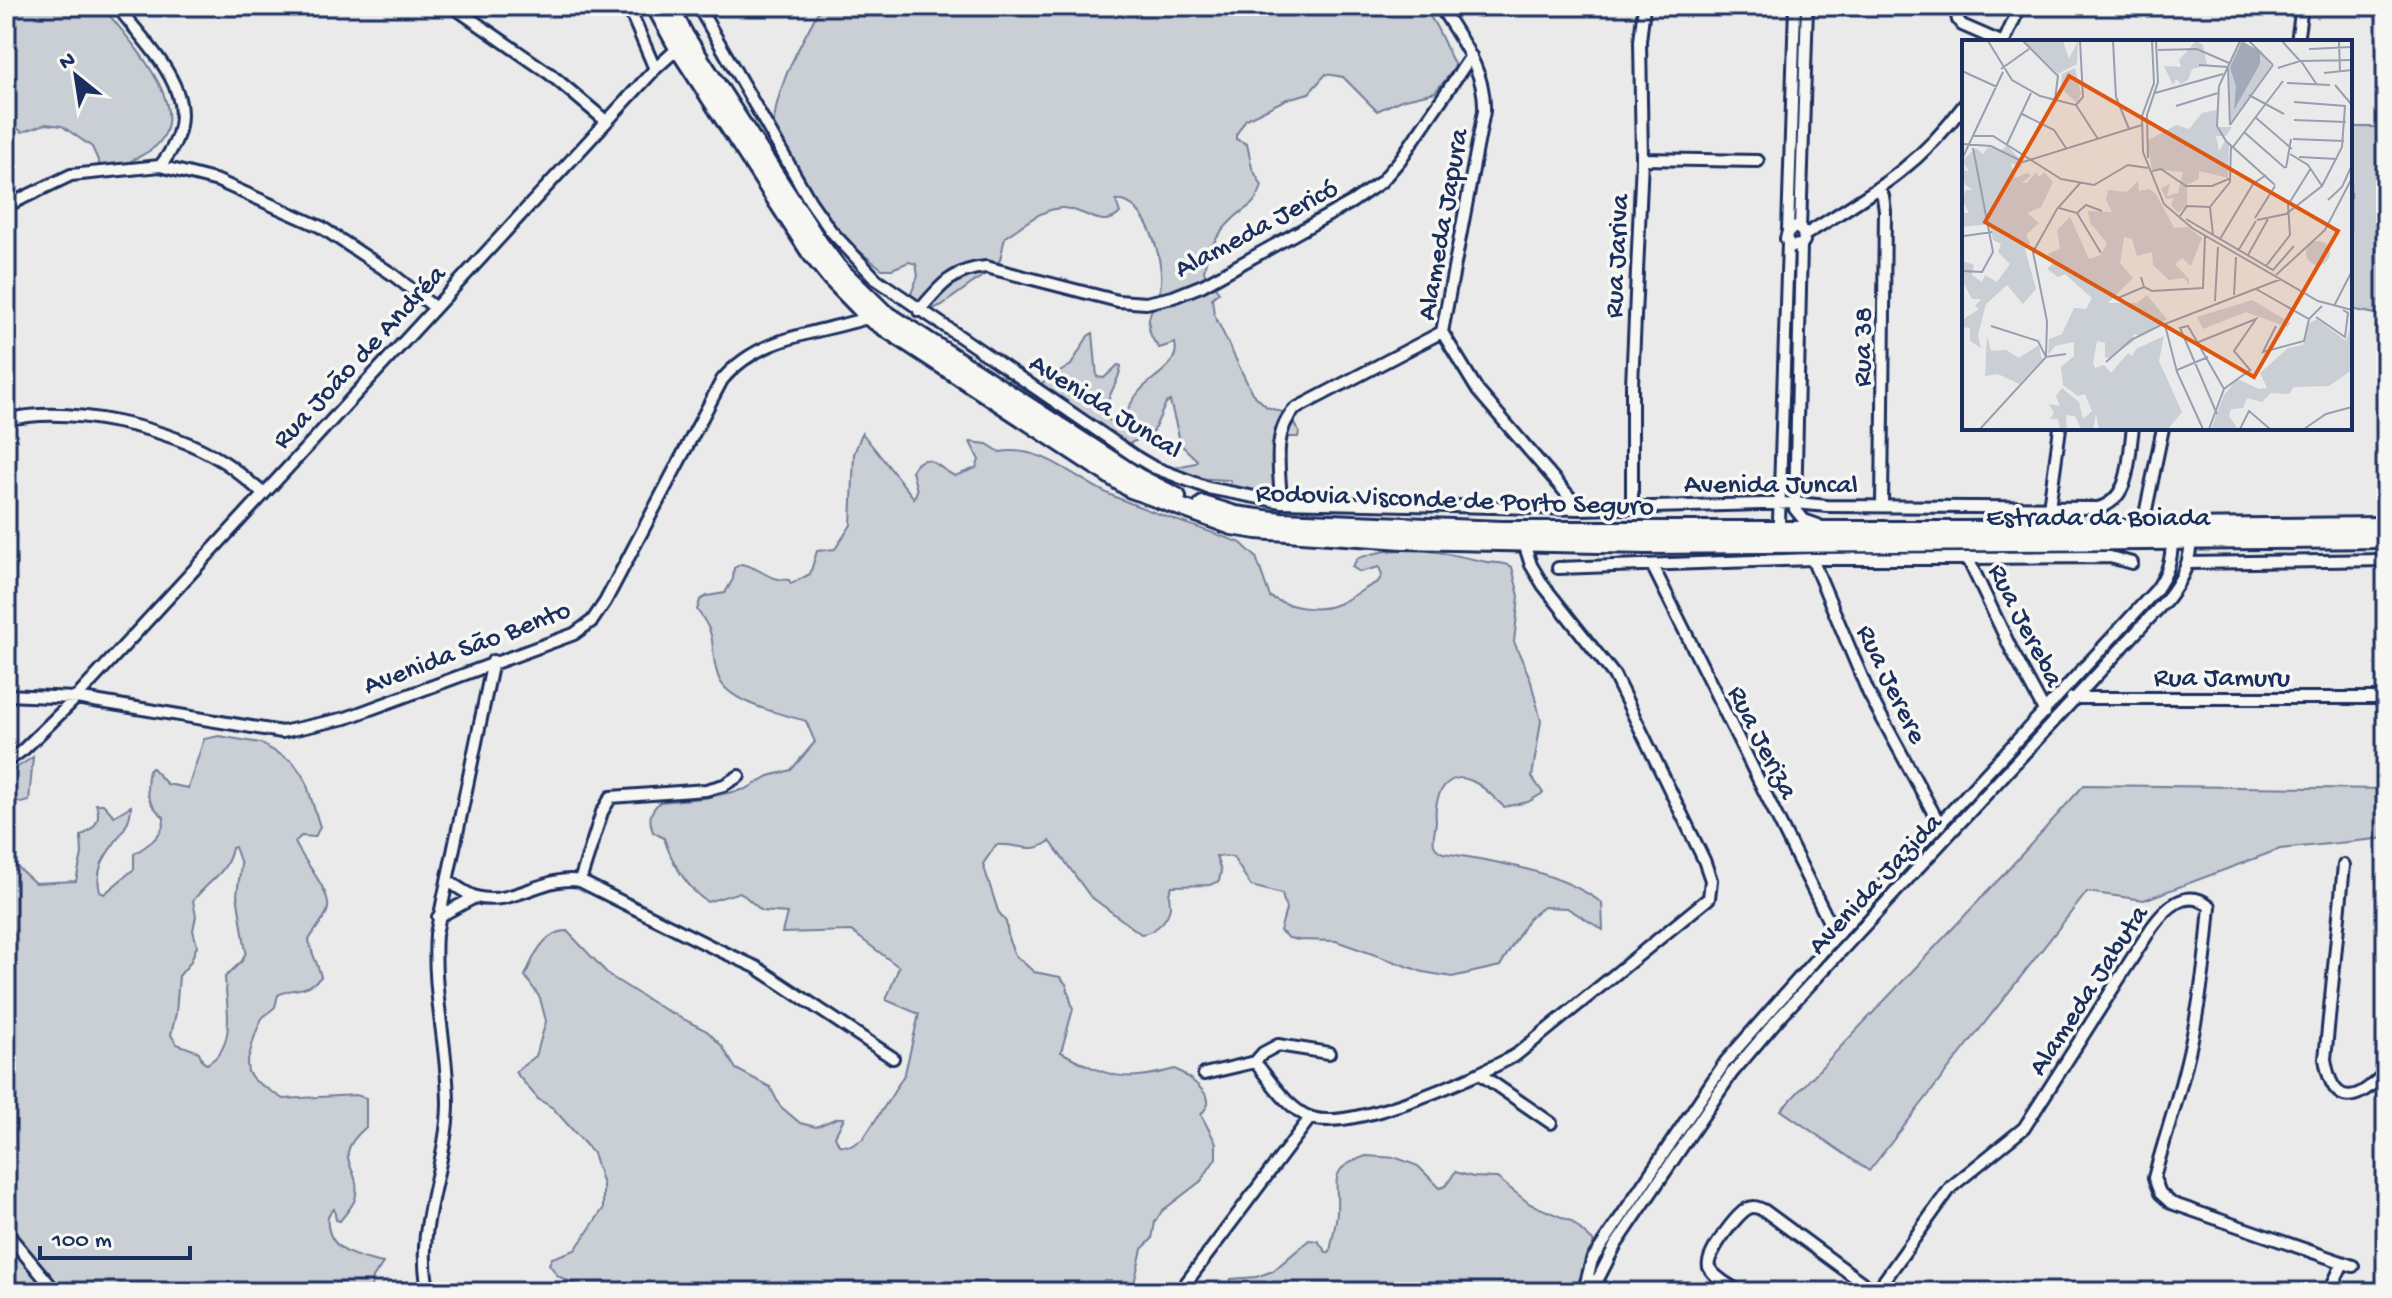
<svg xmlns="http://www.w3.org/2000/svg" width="2392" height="1298" viewBox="0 0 2392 1298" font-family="'Gochi Hand',sans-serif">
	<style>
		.green { fill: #caced5; stroke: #727e9a; stroke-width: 2; fill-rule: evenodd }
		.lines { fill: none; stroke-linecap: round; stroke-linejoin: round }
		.minor-casing { stroke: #1b2f5e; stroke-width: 16 }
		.primary-casing { stroke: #1b2f5e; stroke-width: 22 }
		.minor { stroke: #f6f6f2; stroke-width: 10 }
		.primary { stroke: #f6f6f2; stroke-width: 16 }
		.labels { text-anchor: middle; stroke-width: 7; stroke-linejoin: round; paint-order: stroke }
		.street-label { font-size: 28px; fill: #1b2f5e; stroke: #f6f6f2 }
		.inset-road { fill: none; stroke: #979fb1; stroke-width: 2 }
		.view { fill: #de5710; fill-opacity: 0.15; stroke: #de5710; stroke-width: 4 }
		.inset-edge { fill: none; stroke: #1b2f5e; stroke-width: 4 }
	</style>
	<rect width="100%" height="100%" fill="#e9eae9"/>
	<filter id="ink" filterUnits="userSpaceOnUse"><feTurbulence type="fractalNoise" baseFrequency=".0125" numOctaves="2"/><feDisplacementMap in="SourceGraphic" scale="16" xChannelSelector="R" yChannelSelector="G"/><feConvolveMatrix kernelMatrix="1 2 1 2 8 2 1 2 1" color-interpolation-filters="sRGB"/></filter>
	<g filter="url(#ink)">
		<path class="green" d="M6 6H102C127 39 207 118 146 153 130 162 118 170 100 165L92 147 62 126 46 124 22 132 6 119Z
			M821 6H1421C1437 21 1445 47 1456 68L1435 92 1401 100 1377 111 1343 77 1326 74 1309 93 1287 99 1246 119 1236 135V139L1247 144 1252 168 1262 186C1254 208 1248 205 1234 218 1218 233 1206 251 1204 272L1219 292 1212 298 1214 314 1252 393 1267 407 1288 414 1299 432 1298 437H1282C1281 449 1284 465 1280 476 1273 495 1243 495 1229 487L1231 482 1228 480 1192 478 1178 471 1177 467 1195 463 1197 460 1181 445 1170 401 1166 403 1152 434 1123 446 1041 392 1042 383 1071 365 1088 336 1093 333 1097 377 1104 378 1118 365 1121 366C1118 388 1103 395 1108 419L1117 426C1126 415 1130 403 1138 393 1150 377 1181 366 1175 343L1159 348C1151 338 1148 332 1149 319 1150 309 1158 300 1160 289 1166 265 1147 197 1116 201L1120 213C1102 232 1081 206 1061 208 1041 209 1021 227 1005 237L1000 260 992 269 942 305 930 310H918L909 299 918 276 916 264 909 262 892 269H882L836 233 773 133C774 87 800 46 821 6Z
			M2350 127H2386V316L2350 309Z
			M862 433 914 498 917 491 912 471C926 447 937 468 955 476L976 468 979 460 970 442 987 444 1000 452C1043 444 1076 480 1113 496 1154 514 1198 527 1241 543L1256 557 1270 597C1290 607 1317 613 1338 604 1352 598 1364 588 1378 582L1382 575 1379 567 1360 572 1352 567 1358 558C1401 543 1439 551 1482 561 1492 564 1503 561 1512 567L1519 596 1514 642 1530 678 1541 721 1532 777 1543 793 1528 802 1504 807C1495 799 1485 787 1474 782 1447 768 1433 796 1436 820 1436 828 1432 838 1434 845 1436 850 1439 851 1443 853 1495 861 1559 871 1602 903L1603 930 1567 908 1543 907 1529 918 1500 966 1452 977 1423 972 1336 941 1298 940 1289 938 1280 931 1286 909 1282 894 1251 886 1233 857 1216 856 1221 871 1219 881 1210 885 1172 886C1167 895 1170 897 1170 906 1169 920 1154 933 1141 934L1090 896 1050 841C1030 856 1018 842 996 845L983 864 998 911 1006 922 1009 941 1015 955 1034 972 1060 977 1066 984 1073 1009 1061 1052C1108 1077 1122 1083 1175 1069 1183 1073 1211 1092 1208 1104 1207 1108 1203 1111 1201 1115L1216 1143V1158L1201 1181 1162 1211 1155 1222 1152 1239 1142 1249 1132 1292H589L558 1276 549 1264 552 1258 575 1250 603 1209V1185L593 1153 553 1108 538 1099 515 1072 536 1056 546 1021 540 998 525 976C533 957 544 931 567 931L610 976 658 1006 707 1031 722 1046 736 1069 770 1087 780 1106 800 1123 816 1127 837 1118H844L835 1136 839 1145 851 1146 863 1139 892 1095 905 1073 919 1014 886 1000 899 967 851 931 782 933 787 913 762 911 740 892 707 902C687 888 671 861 664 838L653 832C648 819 650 811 660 802L705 798 746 789 769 776 791 770 815 742 806 721C782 714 726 703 718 676 708 646 720 639 697 610L700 600 707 596 725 593 733 579 734 568 741 564C763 568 765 580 789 580L791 584 810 574 817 551 835 549 851 525 854 454Z
			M219 736 260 743 293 762 305 779 320 827 315 837 301 836 295 842C301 859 335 894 327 912 322 922 314 931 309 940 311 954 318 963 321 977 302 995 297 985 278 995L275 1007 262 1018 255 1035 247 1063 248 1072 254 1080 283 1099 356 1095 366 1098V1127C327 1161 364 1166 355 1199 353 1206 345 1214 340 1221L336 1220 334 1209C327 1214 327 1218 328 1226 332 1253 360 1258 383 1263L373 1278 370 1292H54L41 1288 30 1292H6V857L35 883 76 881 82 854 81 836C95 828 102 820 96 804H103L114 816 131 806C131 839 90 853 100 892L104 894 134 869V854C148 845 165 835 164 817 146 803 145 791 149 770L152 768 167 784 188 788 204 739ZM235 847 241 864 237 895 246 952 242 961 225 977C226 1005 238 1047 207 1064L203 1062 199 1052 177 1044 171 1035 176 1013 179 976 190 963 197 946 193 930 196 916 193 901C208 880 227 875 232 848Z
			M33 757 29 801 21 803 6 794V775Z
			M2084 785 2386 789V838L2280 849 2144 900 2087 892 1869 1171 1781 1110 2005 873Z
			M1366 1156 1397 1158 1418 1166 1440 1188 1446 1186 1455 1172 1473 1177 1497 1178 1530 1204 1571 1221 1593 1241 1594 1248 1574 1292H1226L1231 1279 1256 1277 1273 1271 1309 1240 1318 1241 1326 1252H1330C1332 1239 1336 1225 1337 1212 1339 1178 1326 1170 1366 1156Z"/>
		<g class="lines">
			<defs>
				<path id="minor" d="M117 6C156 57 212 103 160 166
					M452 6 550 74 606 121
					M628 6 655 69
					M698 6 810 201 831 231 876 279 1136 457 1153 467 1208 488 1281 502 1580 509 1796 503 1827 506 2098 508C2132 499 2128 457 2133 428
					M1440 6C1460 39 1486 71 1484 111L1442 332 1478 391 1580 509
					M1955 6 1958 20 1962 25 2001 42
					M2004 42 2020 6
					M2297 42 2302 6
					M1642 159 1758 161
					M1879 189 1883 196 1885 211 1882 506
					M6 206 71 175 160 166 218 181 321 227 392 274 434 307
					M1800 229 1807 6
					M1788 231 1796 227 1803 232 1804 241 1801 245 1791 246 1786 239 1788 231 1795 6
					M1805 235C1870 194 1918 168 1964 105
					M1801 245 1795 509 1804 520 1818 525
					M919 311C939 287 953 269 986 267L1118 301 1146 303 1173 297 1203 285 1352 202 1381 182 1400 160 1471 56
					M6 420C69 404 170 428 224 462 238 471 250 483 263 493
					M1281 502C1280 471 1271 433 1295 409L1442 332
					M1632 508V385L1642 159 1640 41 1644 6
					M2049 508 2060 428
					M1781 529 1779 521 1788 243
					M2142 529 2163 428
					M1812 559 1869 694 1940 825
					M1968 559 2012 651 2045 712
					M2189 563 2386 560
					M1653 567 1836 936
					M1558 568 1812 559 2110 557 2132 563
					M6 695 76 698 282 732 346 718 574 634 592 621 605 602 722 380C760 334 821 334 873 316
					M2072 698H2386
					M6 762 24 749 76 698 655 69 678 48
					M2344 865 2325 1059C2333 1109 2357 1103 2386 1071
					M448 881C456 886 466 894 476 897 512 907 545 874 580 881L710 946 756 967 893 1058
					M580 881 602 812 611 797 706 790 724 785 739 776
					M438 917 475 897
					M1255 1062C1270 1080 1289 1111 1312 1118 1354 1131 1476 1077 1516 1055L1709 898 1711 880 1704 860 1614 675 1543 585 1531 565 1524 543
					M1204 1074 1255 1062 1263 1053 1278 1045 1329 1053
					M1480 1074 1551 1123
					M6 1232 56 1292
					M1597 1281 1615 1246 1732 1073 1778 1019 2167 599C2183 578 2191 562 2191 535
					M1586 1283 1592 1260 1726 1061 1836 936 2156 590C2168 573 2172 559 2172 539
					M1180 1291 1310 1118
					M429 1292C413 1230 447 1167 448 1105 448 1047 432 994 436 934L493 661
					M1584 1292 1586 1283 1593 1280 1599 1284 1600 1292
					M1739 1292C1730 1285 1714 1278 1709 1267 1705 1256 1736 1215 1747 1209 1754 1205 1759 1208 1765 1211L1875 1292
					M1876 1292 1951 1187 2024 1128 2152 927C2166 908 2186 887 2210 906 2206 959 2199 1013 2186 1065 2177 1103 2164 1140 2154 1178L2160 1193 2171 1203 2353 1266
					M2329 1292 2343 1263"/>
				<path id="primary" d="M655 6 678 48 810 252 831 278 869 317 1131 489 1232 526 1257 530 1403 540 1647 545 2386 539
					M669 6 685 36 819 243 838 268 883 312 1139 478 1177 497
					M1203 505 1235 515 1281 521 1501 530H1964L2386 526"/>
			</defs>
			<use href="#minor" class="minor-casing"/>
			<use href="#primary" class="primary-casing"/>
			<use href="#minor" class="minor"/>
			<use href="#primary" class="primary"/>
		</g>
	</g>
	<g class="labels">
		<g class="street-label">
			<text transform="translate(1440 224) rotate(-80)" y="10">Alameda Japura</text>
			<text transform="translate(1255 226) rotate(-28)" y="10">Alameda Jericó</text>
			<text transform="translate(1614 256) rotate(-87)" y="10">Rua Jariva</text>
			<text transform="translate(1860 347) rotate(-89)" y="10">Rua 38</text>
			<text transform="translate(357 355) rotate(-47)" y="10">Rua João de Andréa</text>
			<text transform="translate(1107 404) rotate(32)" y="10">Avenida Juncal</text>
			<text x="1771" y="492">Avenida Juncal</text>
			<text transform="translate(1455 497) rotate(2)" y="10">Rodovia Visconde de Porto Seguro</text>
			<text x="2098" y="525">Estrada da Boiada</text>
			<text transform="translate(2028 624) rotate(63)" y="10">Rua Jereba</text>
			<text transform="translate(466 645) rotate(-21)" y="10">Avenida São Bento</text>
			<text x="2222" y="685">Rua Jamuru</text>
			<text transform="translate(1894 683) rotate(64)" y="10">Rua Jerere</text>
			<text transform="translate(1765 741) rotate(63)" y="10">Rua Jeriza</text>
			<text transform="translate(1873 882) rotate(-47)" y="10">Avenida Jazida</text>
			<text transform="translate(2086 989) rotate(-57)" y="10">Alameda Jabuta</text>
		</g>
	</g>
	<g transform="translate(1962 40)">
		<rect width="390" height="390" fill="#e9eae9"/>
		<path d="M62 1H101L107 19 116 1 115 24 96 34ZM234 1 241 5 245 25 230 29 226 40 219 44 214 39 211 45 202 26 219 27 217 20ZM279 1 299 11 309 26 269 84 267 25ZM113 28 119 54 115 63 99 48 100 34ZM255 70 256 87H270L264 96H254L257 111 263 101 267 105 266 138 237 131V139L225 145V166L216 173 209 165 212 158 204 159 199 148 208 144 205 156 216 153 221 132 190 129 185 101 214 85 227 89 240 73ZM45 105 61 123 58 128 49 123 53 138 65 133 69 135 60 143H65L74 132 77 137 82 132 91 142 79 167 65 173 77 183 64 195 68 203 63 209 74 249 61 264 45 245 24 264 16 295 19 308 8 301V288L0 287V280L17 269 13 266 19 259H10L0 240V221L12 225 10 235 20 242 23 235 35 242 48 224 36 212 39 204 31 200 28 184 0 187V173H7L0 159 4 150H11L3 145 0 130 7 131 0 121 14 108 21 114 26 107 40 110ZM176 141 177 151 187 149 194 154 212 188 226 187 240 198 229 226 220 218 213 224 227 239V245L222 238 207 240 191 225 190 212 175 216 170 199 162 197 158 223 171 238 146 263H175L185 255 205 279 179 296 172 294 171 302 147 318 143 317V303L135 301 131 323 133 328 142 325 149 333 166 313 170 316 174 309 202 296 197 321 220 372 206 389H137L134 374 131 389H119L113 376 104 375 105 389H98L96 379H88L92 373 87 364 98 366 94 356 100 348 117 362 121 379 130 371 123 354 116 356 101 345 99 327 112 316V302L93 306 86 315 87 299 100 294 112 268 124 269 130 258 103 234 96 237 85 229 90 224 86 214 98 209 95 190 108 177 127 219 139 215 145 203 128 183 126 171 150 172 144 160 146 150 165 152ZM344 213a12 12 0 1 1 24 0a12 12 0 1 1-24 0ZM290 260 329 283 325 287 284 272 241 289 235 277ZM355 279 384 301 390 280V330L367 346 332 347 327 354 309 353 300 362 285 358 281 368 269 369 267 376 276 389H249L262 355 275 339 297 349 305 348 298 333 326 308 341 305 346 284ZM25 296 29 311 44 310 57 318 77 305 80 320 57 344 36 334 23 336Z" fill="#caced5"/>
		<path d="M280 1 298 12V24L272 70 274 46 268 28Z" fill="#a2aaba"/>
		<path class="inset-road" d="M26 1 50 40 78 56 114 65 136 99M61 1 96 36 93 59M151 1 154 57 167 89M190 1 192 43 180 76 181 112 202 164 230 188 356 261 390 270M278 1 257 46 255 86 264 101 313 145M287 1 311 25M320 1 338 21M377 1 378 33M347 9 390 7M196 10 235 9 267 23M339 21 355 45M237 25 266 27 268 85M316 28 338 21 390 20M39 29 67 9M0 31 35 47M362 33 390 30M325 43 368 45M373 45 390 65M193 53 261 34M287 55 322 74M114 65 121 57 118 1M214 66 256 53M60 74 92 90 104 108M293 77 330 109M332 80 384 82M268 85 311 25M282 92 323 128M12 96H31L99 139 132 145 166 125 186 128M331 99 382 101M0 104 29 106 61 122 180 85M45 104 69 53M271 107 321 41M328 114 346 125 360 146M337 117 375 119M186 118 185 75 196 42 194 1M0 119 41 32M324 128 329 99M190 131 199 129 224 146H250L269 138M366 160 380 147 390 125M97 168 115 173 139 213M115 173 124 165 140 171M218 176 225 166 248 167M293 178 313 146M224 179 311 230 332 206M295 180 324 174 360 146 380 107 383 66 332 62M251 195 248 167 268 142 269 105M2 196 30 192M258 199 291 144 304 135M276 211 294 181M286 215 306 179M304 226 328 195 326 165 349 128M0 231 20 232 31 212 11 108M314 235 363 190 390 138M179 237 182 247 190 251 241 248 243 196M294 249 347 279 360 266M272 255 274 217M156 258 182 247M253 261 256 207M372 266 390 231M354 277 383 297 386 273 381 270M203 284 319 239M203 285 215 332 241 389M29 286 76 301 84 317 104 314M314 286 301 312 342 301 347 279M234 303 294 279 272 311 289 331M144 322 169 300 201 284M215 330 246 317M255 374 218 288 226 286 262 349M18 389 84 317 85 281 71 212 95 169 119 142M247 389 262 349 288 330M278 389 287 371 308 389M342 389 364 374 390 367"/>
		<path class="view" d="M107 36 376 191 292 337 23 182Z"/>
		<rect width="390" height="390" class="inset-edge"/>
	</g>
	<rect width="2392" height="1298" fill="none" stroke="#f6f6f2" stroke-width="32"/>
	<rect x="16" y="16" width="2360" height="1266" fill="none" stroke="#1b2f5e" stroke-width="3" filter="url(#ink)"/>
	<g transform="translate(76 76) rotate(330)" stroke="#f6f6f2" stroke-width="6" paint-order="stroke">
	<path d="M0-6L14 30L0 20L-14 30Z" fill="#1b2f5e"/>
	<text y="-12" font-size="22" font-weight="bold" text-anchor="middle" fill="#1b2f5e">N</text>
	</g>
	<path d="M40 1246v12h150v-12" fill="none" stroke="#1b2f5e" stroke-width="4"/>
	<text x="52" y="1246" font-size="24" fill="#1b2f5e" stroke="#f6f6f2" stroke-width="6" paint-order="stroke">100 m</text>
</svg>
